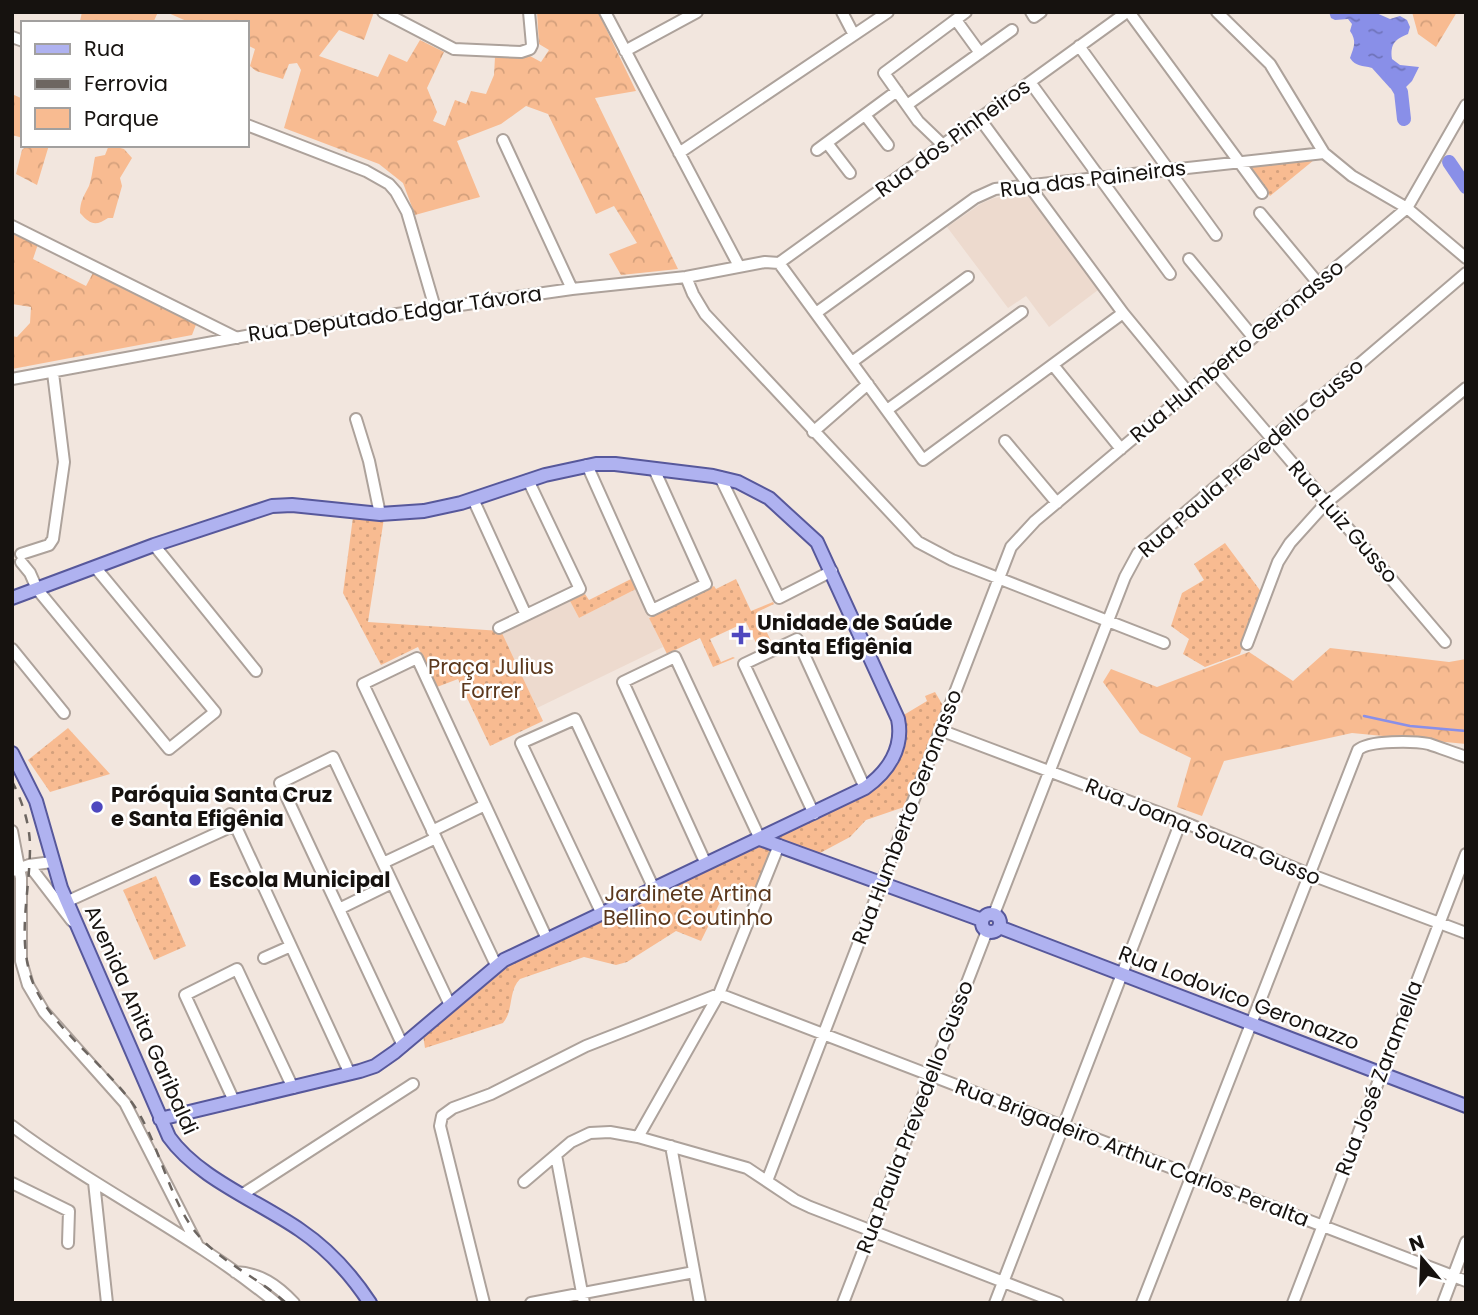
<svg xmlns="http://www.w3.org/2000/svg" width="1478" height="1315" viewBox="0 0 1478 1315" font-family="Poppins,sans-serif">
	<style>
		.built { fill: #eddace }
		.green { fill: url(#green-dots) }
		.forest { fill: url(#forest-crowns) }
		.water { fill: url(#water-ripples) }
		.lines { fill: none; stroke-linecap: round; stroke-linejoin: round }
		.stream { stroke: #898fe8; stroke-width: 2.5 }
		.river { stroke: #898fe8; stroke-width: 14 }
		.minor-casing { stroke: #ada29b; stroke-width: 14 }
		.major-casing { stroke: #57589b; stroke-width: 16 }
		.minor { stroke: #fff; stroke-width: 10 }
		.major { stroke: #afb2f0; stroke-width: 12 }
		.rail { stroke: #6d6661; stroke-width: 2.5; stroke-dasharray: 9 9; stroke-linecap: butt }
		.poi-dot { fill: #4e48bf; stroke: #fff; stroke-width: 2.5 }
		.labels { text-anchor: middle; stroke-width: 5; stroke-linejoin: round; paint-order: stroke }
		.street-label { font-size: 21px; fill: #16120f; stroke: #fff }
		.poi-label { font-size: 21px; font-weight: bold; fill: #16120f; stroke: #fff; text-anchor: start }
		.park-label { font-size: 21px; fill: #5b381d; stroke: #fff }
	</style>
	<defs>
		<pattern id="green-dots" width="8" height="8" patternUnits="userSpaceOnUse" patternTransform="scale(1.75)"><rect width="8" height="8" fill="#f8bb91"/><path d="M2 2h.1M6 6h.1" fill="none" stroke="#d4a07c" stroke-width="1.8" stroke-linecap="round"/></pattern>
		<pattern id="forest-crowns" width="20" height="18" patternUnits="userSpaceOnUse" patternTransform="scale(1.75)"><rect width="20" height="18" fill="#f8bb91"/><path d="M2 6a3 3 0 1 1 6 0M12 15a3 3 0 1 1 6 0" fill="none" stroke="#d4a07c"/></pattern>
		<pattern id="water-ripples" width="26" height="14" patternUnits="userSpaceOnUse" patternTransform="scale(1.75)"><rect width="26" height="14" fill="#898fe8"/><path d="M2 4q2-2 4 0t4 0M15 11q2-2 4 0t4 0" fill="none" stroke="#6f73ba"/></pattern>
	</defs>
	<rect width="100%" height="100%" fill="#f2e6de"/>
	<path class="built" d="M1027 193 1098 290 1049 327 1026 296 1008 308 947 227 982 203 994 198Z
		M636 589 663 647 537 708 502 634 570 601 579 618Z"/>
	<path class="green" d="M1314 160 1270 196 1248 167Z
		M353 517 384 518 368 622 501 631 543 721 490 746 458 679 437 687 418 647 381 665 343 593Z
		M1225 543 1262 593 1240 654 1205 667 1183 654 1189 639 1171 626 1182 593 1204 580 1194 564Z
		M631 579 636 589 579 618 570 601 585 594 589 600Z
		M736 579 751 611 773 602 774 604 757 612 772 643 759 649 746 622 710 639 721 662 733 657 735 658 713 667 700 638 667 654 649 618 714 586 716 589Z
		M935 692 945 709 907 806 866 820 850 837 820 853 775 837 885 778 899 757 902 716 927 701 925 696Z
		M68 728 110 774 50 792 28 760Z
		M760 843 773 848 752 902 724 894 701 941 676 931 627 962 616 965 584 957 520 979C508 991 514 1010 503 1023L425 1048 423 1035 501 968Z
		M156 876 186 946 154 960 123 890Z"/>
	<path class="forest" d="M82 12H158L153 23H83L80 21Z
		M166 12H374L364 40 339 30 319 56 378 77 389 54 407 62 420 40 444 52 427 88 437 112 433 121 445 126 455 100 466 104 471 91 486 94 494 75 495 57 530 56 541 62 549 50 539 44 537 12H598L636 91 595 98 678 269 621 275 609 254 637 243 614 206 596 214 548 114 526 106 501 124 457 141 480 197 415 215 403 183 379 164 284 128 301 70 297 63 289 64 283 79 256 71 250 66 255 49 247 45V23H191Z
		M1412 12H1457L1436 47 1418 34Z
		M12 94 23 99V138L12 135Z
		M27 145H49L37 185 16 174 22 150Z
		M109 145 124 149 132 158 120 178 122 186 113 218H108C95 227 90 224 80 213 80 201 84 196 89 186 92 178 93 166 95 157L105 155Z
		M12 231 38 244 33 259 86 286 94 271 197 322 192 335 12 369V336L17 337 30 323 31 307 12 304Z
		M1330 648 1449 662 1466 659V744L1352 733 1224 761 1202 816 1177 807 1191 758 1140 733 1103 682 1111 669 1157 687 1249 652 1293 681Z"/>
	<path class="water" d="M1329 12H1374L1390 19 1400 16 1407 20 1410 27 1408 34C1395 39 1390 44 1392 59L1400 65 1419 67 1412 81 1401 92 1390 88 1372 68C1362 65 1356 67 1350 58 1354 47 1357 41 1350 31L1352 24 1348 19 1335 20 1331 18Z"/>
	<g class="lines">
		<path class="stream" d="M1364 716 1410 726 1466 731"/>
		<path class="river" d="M1392 77 1401 92 1404 119
			M1449 162 1466 187"/>
		<defs>
			<path id="minor" d="M383 12 454 49 521 52 530 49 532 45 529 12
				M605 12 739 266
				M842 12 854 35
				M1031 12 1034 17 1041 12
				M1129 12 1262 193
				M1217 12 1270 64 1324 153 1352 176 1407 208 1466 258
				M956 20 980 53
				M12 37 23 41
				M1079 46 1216 235
				M625 51 697 12
				M1030 82 1170 274
				M907 105 1012 30
				M865 115 888 145
				M980 119 1123 313 1188 392
				M247 125 366 171 389 184 396 192 407 212 435 308
				M503 140 572 289
				M827 143 850 173
				M943 145 918 121 884 73 966 12
				M817 150 897 91
				M679 153 888 12
				M1260 213 1318 283
				M12 226 237 338
				M1189 259 1253 337
				M779 263 923 460 1123 313
				M779 263 1127 12
				M686 277 693 294 705 314 918 542 952 560 1164 643
				M816 313 975 198 995 189 1324 153
				M852 362 968 277
				M1053 365 1121 449
				M1214 371 1445 642
				M12 379 257 334 572 289 686 277 765 262 779 263
				M887 410 1022 312
				M356 419 369 461 380 514
				M813 432 868 384
				M1005 441 1057 503
				M587 465 652 610 706 584 654 469
				M720 477 779 598 832 571
				M473 499 526 615
				M154 545 256 671
				M21 554 49 545 53 539 64 462 53 373
				M21 562 30 573 37 589 169 749 215 712 95 567
				M499 628 580 589 528 480
				M1247 644 1278 562 1290 543 1326 503 1466 388
				M12 649 64 713
				M940 730 1181 821 1309 874 1466 933
				M230 814 350 1074
				M814 814 744 664 797 639 865 788
				M12 831 21 878V961L28 985 44 1012 125 1103 197 1244
				M432 831 485 805
				M383 863 436 838
				M706 864 623 682 675 657 760 839
				M29 865 72 921
				M12 871 29 865 52 862
				M66 902 235 825
				M339 909 392 883
				M602 914 521 743 575 719 654 889
				M994 914 1125 577 1138 553 1466 273
				M264 958 291 946
				M496 965 363 684 417 658 547 939
				M403 1046 280 783 333 757 450 1005
				M234 1101 185 995 237 969 293 1088
				M12 1126C97 1190 194 1235 276 1303
				M638 1137 719 994 779 845
				M671 1146 700 1303
				M556 1155 584 1303
				M767 1181 1011 547 1035 521 1407 208 1466 105
				M94 1182 107 1303
				M524 1182 571 1142 590 1133 610 1132 638 1137 747 1168 795 1200 810 1207 1058 1303
				M12 1183 69 1211 68 1243
				M243 1194 413 1084
				M235 1272C260 1273 277 1285 294 1303
				M484 1303 440 1126 442 1116 453 1108 491 1094 586 1046 719 994 1466 1281
				M531 1303 694 1272
				M843 1303 987 931
				M995 1303 1181 821
				M1142 1303 1358 750C1369 740 1414 741 1429 744 1441 748 1454 753 1466 757
				M1293 1303 1466 854
				M1443 1303 1466 1242"/>
			<path id="major" d="M12 598 154 545 272 506 292 505 380 514 424 511 461 503 545 475 596 464H615L713 476 738 482 769 498 817 542 898 719C904 748 888 772 865 788L504 960 395 1052 375 1066 360 1071 160 1119
				M12 753 36 801 61 888 169 1137C198 1178 258 1201 300 1230 328 1249 351 1274 370 1303
				M760 839 982 920
				M982 923a9 9 0 1 1 18 0a9 9 0 1 1-18 0Z
				M999 927 1466 1106"/>
		</defs>
		<use href="#minor" class="minor-casing"/>
		<use href="#major" class="major-casing"/>
		<use href="#minor" class="minor"/>
		<use href="#major" class="major"/>
		<path class="rail" d="M12 781C22 801 30 824 30 847 30 889 18 933 30 974 43 1022 106 1064 135 1107 160 1145 169 1201 198 1235 222 1263 259 1278 286 1303"/>
	</g>
	<g class="poi-dot">
		<path d="M737.5 624.5h7v7h7v7h-7v7h-7v-7h-7v-7h7z"/>
		<circle cx="97" cy="807" r="7"/>
		<circle cx="195" cy="880" r="7"/>
	</g>
	<g class="labels">
		<g class="street-label">
			<text transform="translate(953 138) rotate(-36)" y="7">Rua dos Pinheiros</text>
			<text transform="translate(1093 179) rotate(-7)" y="7">Rua das Paineiras</text>
			<text transform="translate(395 314) rotate(-8)" y="7">Rua Deputado Edgar Távora</text>
			<text transform="translate(1237 351) rotate(-40)" y="7">Rua Humberto Geronasso</text>
			<text transform="translate(1251 458) rotate(-41)" y="7">Rua Paula Prevedello Gusso</text>
			<text transform="translate(1343 522) rotate(49)" y="7">Rua Luiz Gusso</text>
			<text transform="translate(907 817) rotate(-69)" y="7">Rua Humberto Geronasso</text>
			<text transform="translate(1203 832) rotate(22)" y="7">Rua Joana Souza Gusso</text>
			<text transform="translate(1239 998) rotate(21)" y="7">Rua Lodovico Geronazzo</text>
			<text transform="translate(141 1020) rotate(66)" y="7">Avenida Anita Garibaldi</text>
			<text transform="translate(1379 1078) rotate(-69)" y="7">Rua José Zaramella</text>
			<text transform="translate(915 1117) rotate(-69)" y="7">Rua Paula Prevedello Gusso</text>
			<text transform="translate(1132 1153) rotate(21)" y="7">Rua Brigadeiro Arthur Carlos Peralta</text>
		</g>
		<g class="poi-label">
			<text x="757" y="630">Unidade de Saúde<tspan x="757" dy="24">Santa Efigênia</tspan></text>
			<text x="111" y="802">Paróquia Santa Cruz<tspan x="111" dy="24">e Santa Efigênia</tspan></text>
			<text x="209" y="887">Escola Municipal</text>
		</g>
		<g class="park-label">
			<text x="491" y="674">Praça Julius<tspan x="491" dy="24">Forrer</tspan></text>
			<text x="688" y="901">Jardinete Artina<tspan x="688" dy="24">Bellino Coutinho</tspan></text>
		</g>
	</g>
	<rect width="1478" height="1315" fill="none" stroke="#16120f" stroke-width="28"/>
	<rect x="21" y="21" width="228" height="126" fill="#ffffff" stroke="#a2a09f" stroke-width="2"/>
	<rect x="35" y="44" width="35" height="10" fill="#afb2f0" stroke="#a2a09f" stroke-width="2"/>
	<text x="84" y="56" font-size="21" fill="#16120f">Rua</text>
	<rect x="35" y="79" width="35" height="10" fill="#6d6661" stroke="#a2a09f" stroke-width="2"/>
	<text x="84" y="91" font-size="21" fill="#16120f">Ferrovia</text>
	<rect x="35" y="108" width="35" height="21" fill="#f8bb91" stroke="#a2a09f" stroke-width="2"/>
	<text x="84" y="126" font-size="21" fill="#16120f">Parque</text>
	<g transform="translate(1422 1259) rotate(341)" stroke="#ffffff" stroke-width="5" paint-order="stroke">
	<path d="M0-5L12 26L0 18L-12 26Z" fill="#16120f"/>
	<text y="-10" font-size="19" font-weight="bold" text-anchor="middle" fill="#16120f">N</text>
	</g>
</svg>
